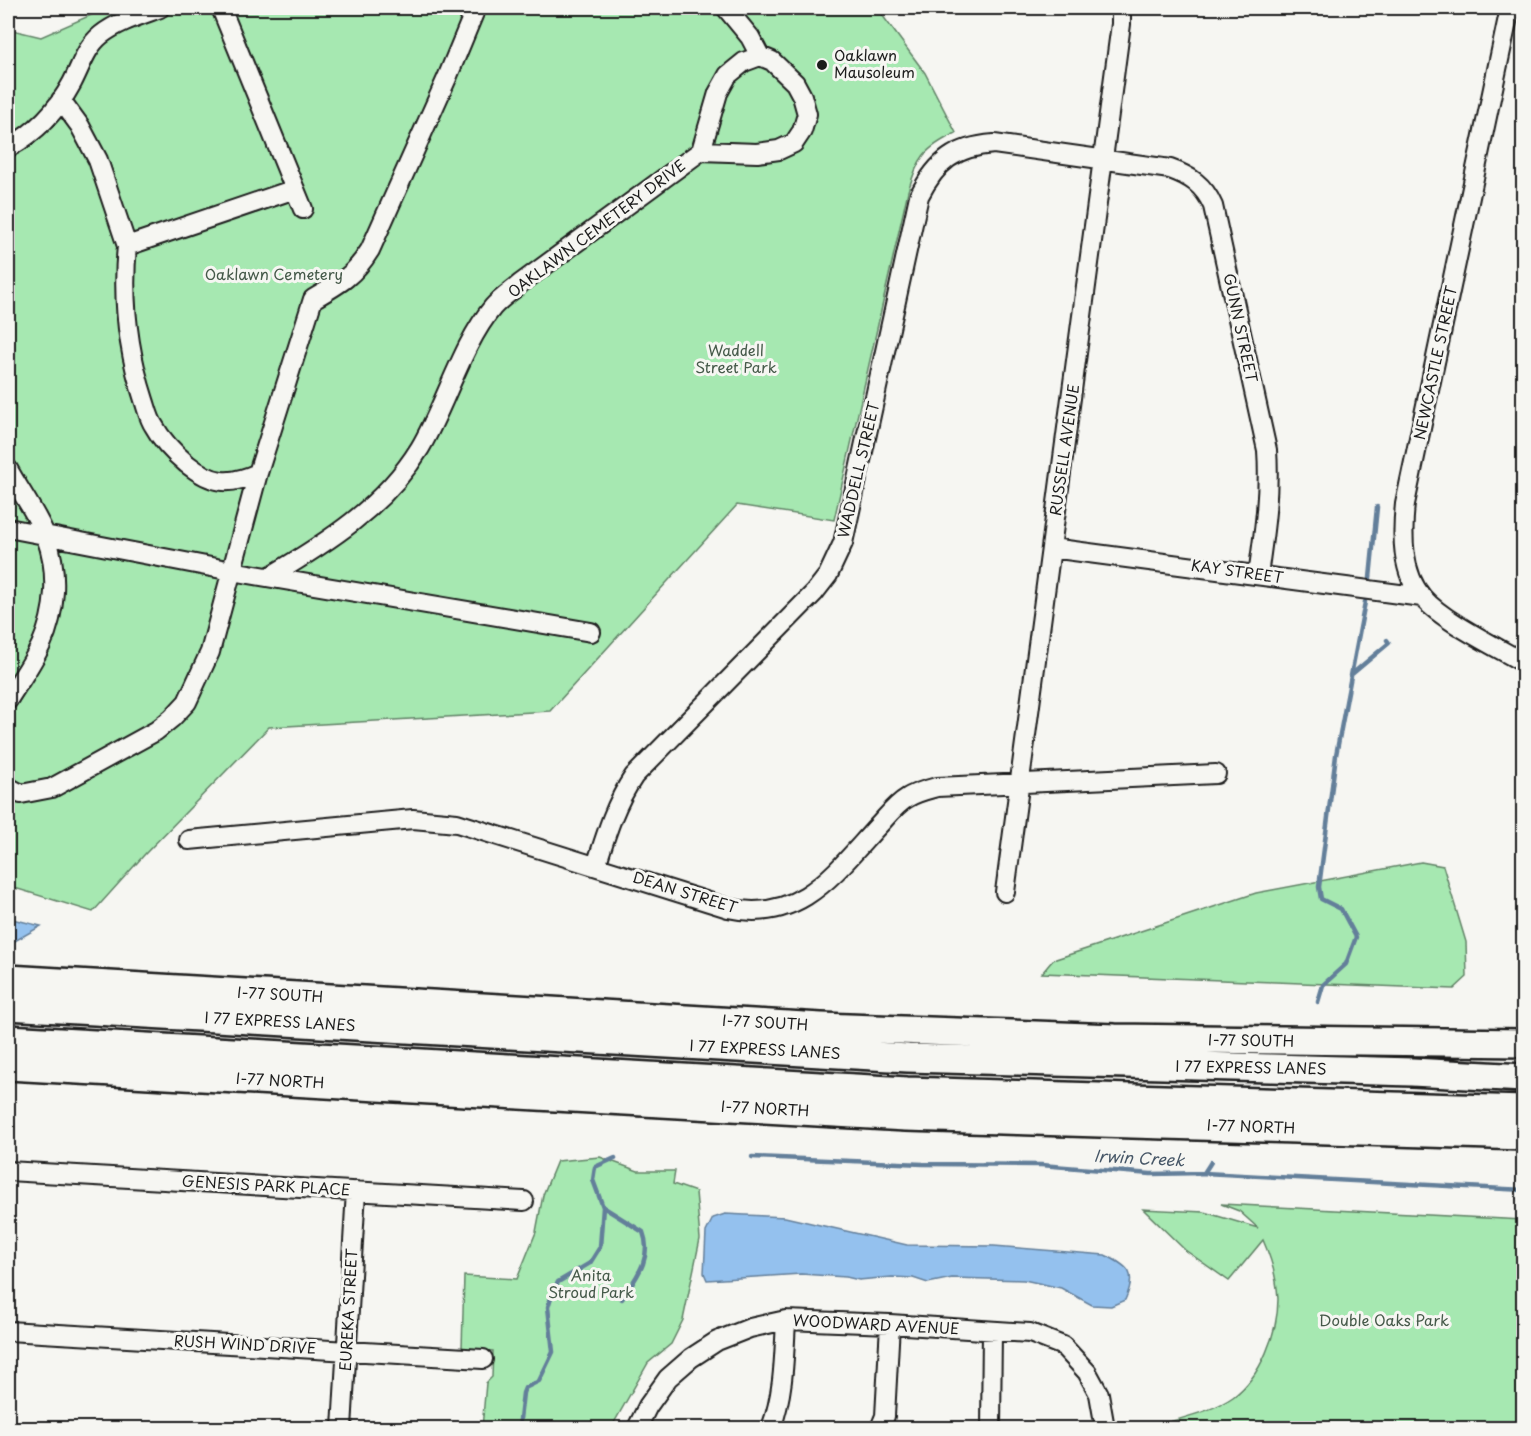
<svg xmlns="http://www.w3.org/2000/svg" width="1531" height="1436" viewBox="0 0 1531 1436" font-family="'Playpen Sans',sans-serif">
	<style>
		.green { fill: #a6e8b1; stroke: #618266; stroke-width: 1.5 }
		.water { fill: #94c1ee; stroke: #647f9a; stroke-width: 1.5 }
		.lines { fill: none; stroke-linecap: round; stroke-linejoin: round }
		.stream { stroke: #647f9a; stroke-width: 4.5 }
		.minor-casing { stroke: #1c1c1c; stroke-width: 22 }
		.highway-casing { stroke: #1c1c1c; stroke-width: 32 }
		.minor { stroke: #f6f6f2; stroke-width: 18 }
		.highway { stroke: #f6f6f2; stroke-width: 27 }
		.poi-dot { fill: #1c1c1c; stroke: #f6f6f2; stroke-width: 2 }
		.labels { text-anchor: middle; stroke-width: 6; stroke-linejoin: round; paint-order: stroke }
		.poi-label { font-size: 15px; fill: #1c1c1c; stroke: #f6f6f2; text-anchor: start }
		.street-label { font-size: 15px; fill: #1c1c1c; stroke: #f6f6f2 }
		.park-label { font-size: 15px; fill: #455949; stroke: #f6f6f2 }
		.water-label { font-size: 16px; font-style: italic; fill: #465666; stroke: #f6f6f2 }
	</style>
	<rect width="100%" height="100%" fill="#f6f6f2"/>
	<filter id="ink" filterUnits="userSpaceOnUse"><feTurbulence type="fractalNoise" baseFrequency=".0167" numOctaves="2"/><feDisplacementMap in="SourceGraphic" scale="12" xChannelSelector="R" yChannelSelector="G"/><feConvolveMatrix kernelMatrix="1 2 1 2 8 2 1 2 1" color-interpolation-filters="sRGB"/></filter>
	<g filter="url(#ink)">
		<path class="green" d="M107 8H877L925 73 956 133C923 149 919 157 908 191L834 520 737 505 550 711 269 727 145 854 93 912 8 886V29L41 37Z
			M1421 862 1443 866 1466 942 1467 977 1454 989 1042 973 1053 960 1256 893Z
			M600 1157 638 1171H675L673 1184 696 1192 700 1239 683 1320 671 1344 648 1363 611 1428H482L486 1383 492 1377 493 1351 462 1349 464 1276 517 1279 536 1232 543 1195 557 1161Z
			M1221 1204 1523 1220V1428H1163V1424C1185 1417 1213 1411 1233 1397 1261 1377 1278 1332 1278 1299 1277 1279 1271 1258 1263 1240L1229 1281 1185 1250 1143 1209 1204 1212 1258 1228 1239 1211Z"/>
		<path class="water" d="M8 918 41 926 8 945Z
			M725 1214 785 1217 907 1245 994 1246 1105 1255C1130 1267 1137 1273 1125 1300L1111 1306 1092 1305 1061 1288 1024 1280 952 1278 928 1283 913 1278 892 1277 859 1280 846 1277 801 1274 707 1280 704 1273 706 1232 713 1218Z"/>
		<g class="lines">
			<path class="stream" d="M1370 578 1377 507
				M1352 674 1389 643 1387 640
				M1318 1002 1323 985 1346 964 1356 937 1341 909 1321 899 1319 887 1336 755 1365 602
				M752 1157 923 1164 1041 1165 1151 1174 1204 1173 1524 1190
				M1204 1173 1211 1162
				M603 1207 643 1232C653 1258 636 1278 622 1299
				M519 1428 523 1393 525 1388 539 1381 553 1352 548 1307 551 1297 558 1282 590 1263 600 1247 603 1207 593 1180 595 1167 615 1158"/>
			<defs>
				<path id="minor" d="M221 8 303 209
					M726 8 750 37 760 56
					M1510 8 1405 504C1402 534 1401 573 1423 598 1443 621 1495 646 1524 663
					M61 100 80 126 98 160 127 246
					M8 148C35 133 57 111 72 83 81 66 86 47 101 35 117 22 141 15 160 8
					M8 469C20 491 37 514 46 537 59 572 56 612 41 645 32 664 19 682 8 700
					M258 473C229 486 212 484 187 464 174 453 162 441 154 426 149 419 147 409 144 400 128 351 122 298 127 246L295 189
					M8 528 232 571 591 632
					M1051 548 1422 597
					M269 577C326 543 384 507 420 448 445 406 462 344 493 307 501 298 512 291 521 283L701 151 757 153 779 150 794 143 802 131 807 114 802 96 795 83 772 61 760 56 744 62 728 75 718 93 701 151
					M8 787 21 794 52 788 156 731 172 718 187 702 210 652 258 473 313 299C339 284 354 276 370 250L447 78 476 8
					M189 840 413 819 457 823 728 908C799 924 834 874 877 827 886 818 895 805 907 798 916 792 926 790 937 787L1216 774
					M596 866C606 834 615 804 634 776L814 593 828 575 843 543 919 196C937 161 955 147 994 144L1170 169C1190 176 1204 185 1213 206L1267 450C1270 493 1264 533 1258 575
					M1005 892 1121 24V8
					M8 1171 524 1201
					M8 1331 483 1359
					M342 1428 356 1191
					M637 1428 648 1406 668 1378 691 1358 717 1341 750 1328 786 1320 890 1324 1030 1333 1063 1346 1087 1372 1099 1394 1105 1428
					M771 1428C784 1393 784 1357 786 1320
					M880 1428 885 1416 890 1324
					M991 1428 992 1331"/>
				<path id="highway" d="M8 979 821 1027 1115 1038 1524 1043
					M8 1006 908 1058 1412 1072 1524 1078
					M8 1039 907 1091 1524 1110
					M8 1066 906 1117 1524 1136"/>
			</defs>
			<use href="#minor" class="minor-casing"/>
			<use href="#highway" class="highway-casing"/>
			<use href="#minor" class="minor"/>
			<use href="#highway" class="highway"/>
		</g>
	</g>
	<circle class="poi-dot" cx="822" cy="65" r="6"/>
	<g class="labels">
		<g class="poi-label">
			<text x="834" y="61">Oaklawn<tspan x="834" dy="17">Mausoleum</tspan></text>
		</g>
		<g class="street-label">
			<text transform="translate(597 229) rotate(-37)" y="5">OAKLAWN CEMETERY DRIVE</text>
			<text transform="translate(1240 328) rotate(78)" y="5">GUNN STREET</text>
			<text transform="translate(1436 363) rotate(-78)" y="5">NEWCASTLE STREET</text>
			<text transform="translate(1065 450) rotate(-82)" y="5">RUSSELL AVENUE</text>
			<text transform="translate(859 470) rotate(-77)" y="5">WADDELL STREET</text>
			<text transform="translate(1237 572) rotate(8)" y="5">KAY STREET</text>
			<text transform="translate(685 893) rotate(17)" y="5">DEAN STREET</text>
			<text transform="translate(280 995) rotate(3)" y="5">I-77 SOUTH</text>
			<text transform="translate(280 1022) rotate(3)" y="5">I 77 EXPRESS LANES</text>
			<text transform="translate(765 1023) rotate(3)" y="5">I-77 SOUTH</text>
			<text transform="translate(1251 1041) rotate(1)" y="5">I-77 SOUTH</text>
			<text transform="translate(765 1050) rotate(3)" y="5">I 77 EXPRESS LANES</text>
			<text transform="translate(1251 1068) rotate(1)" y="5">I 77 EXPRESS LANES</text>
			<text transform="translate(280 1081) rotate(3)" y="5">I-77 NORTH</text>
			<text transform="translate(765 1109) rotate(3)" y="5">I-77 NORTH</text>
			<text transform="translate(1251 1127) rotate(2)" y="5">I-77 NORTH</text>
			<text transform="translate(266 1186) rotate(3)" y="5">GENESIS PARK PLACE</text>
			<text transform="translate(349 1310) rotate(-87)" y="5">EUREKA STREET</text>
			<text transform="translate(876 1325) rotate(3)" y="5">WOODWARD AVENUE</text>
			<text transform="translate(245 1345) rotate(3)" y="5">RUSH WIND DRIVE</text>
		</g>
		<g class="park-label">
			<text x="274" y="280">Oaklawn Cemetery</text>
			<text x="736" y="356">Waddell<tspan x="736" dy="17">Street Park</tspan></text>
			<text x="591" y="1281">Anita<tspan x="591" dy="17">Stroud Park</tspan></text>
			<text x="1384" y="1326">Double Oaks Park</text>
		</g>
		<g class="water-label">
			<text transform="translate(1139 1158) rotate(3)" y="6">Irwin Creek</text>
		</g>
	</g>
	<rect width="1531" height="1436" fill="none" stroke="#f6f6f2" stroke-width="30"/>
	<rect x="15" y="15" width="1501" height="1406" fill="none" stroke="#1c1c1c" stroke-width="2" filter="url(#ink)"/>
</svg>
